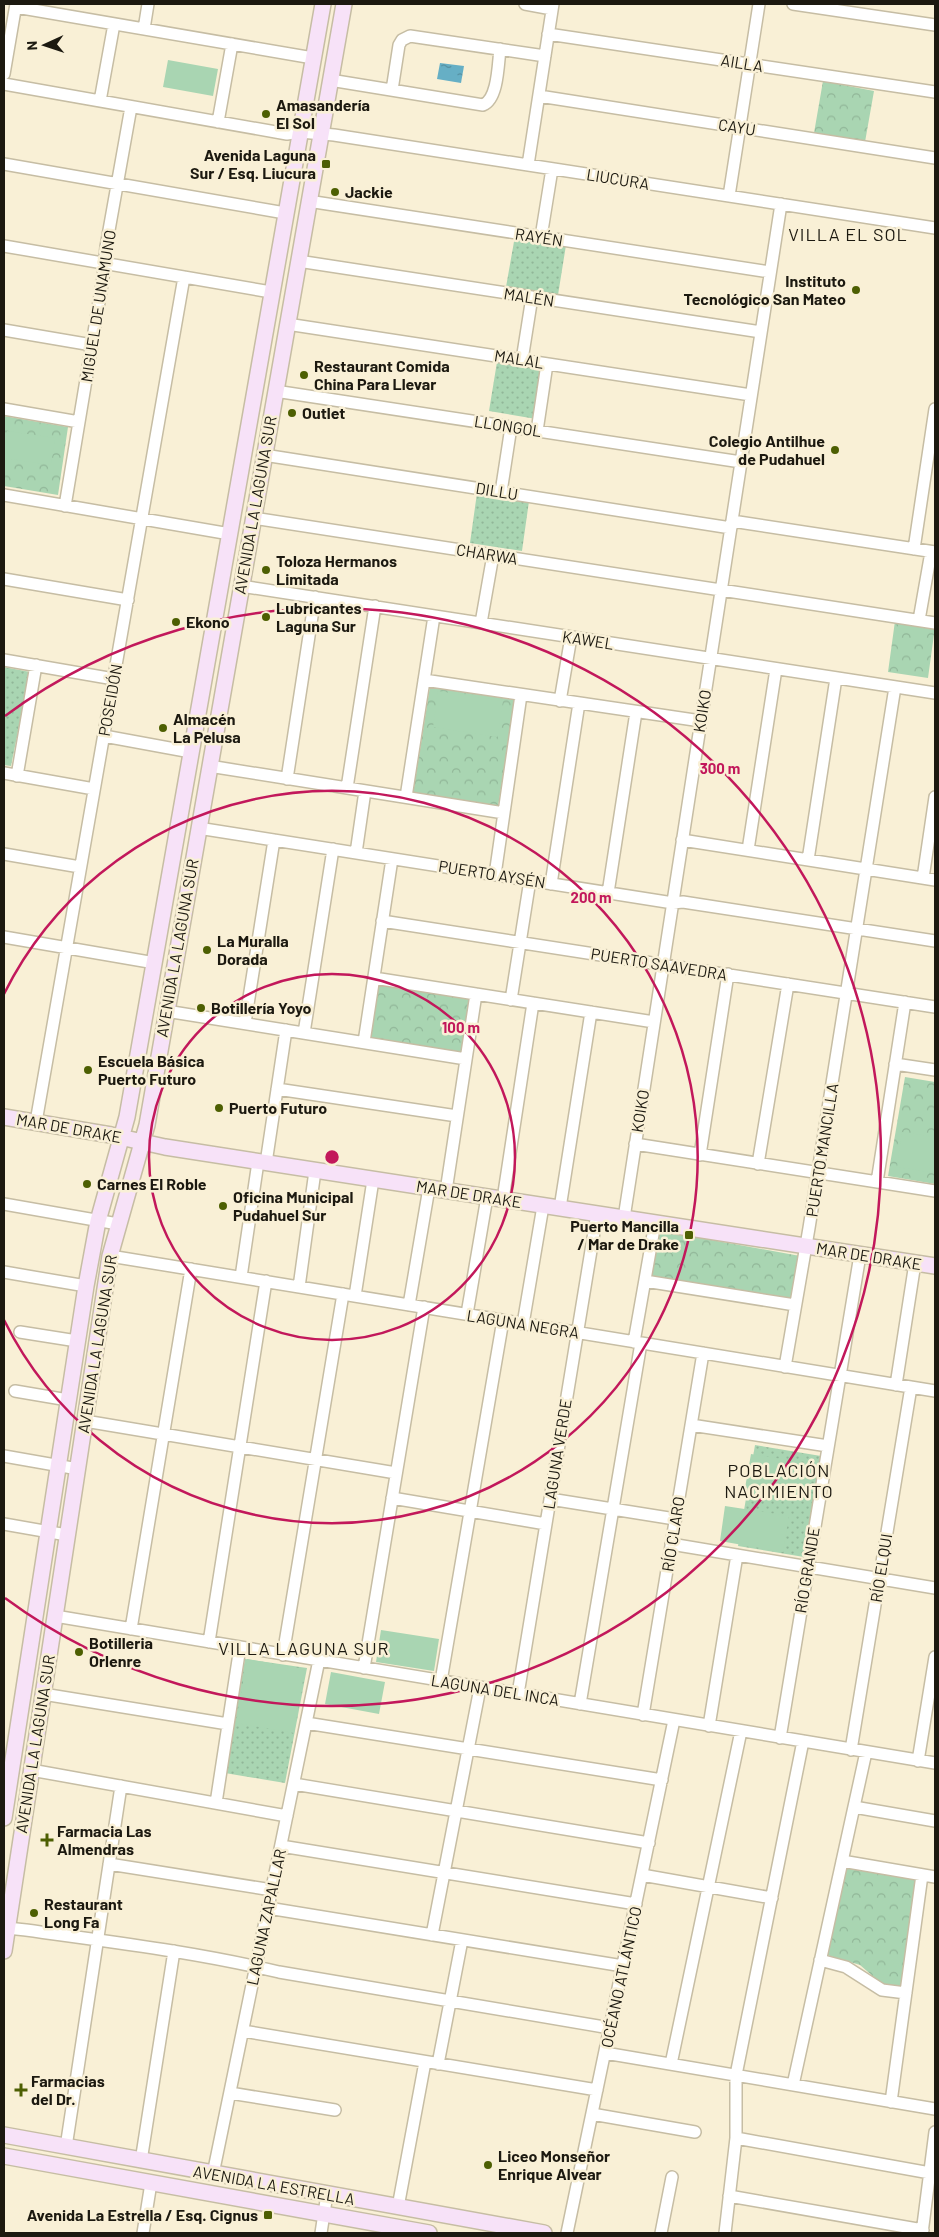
<svg xmlns="http://www.w3.org/2000/svg" width="939" height="2237" viewBox="0 0 939 2237" font-family="Barlow,sans-serif">
	<style>
		.grass { fill: url(#grass-dots) }
		.forest { fill: url(#forest-crowns) }
		.pitch { fill: #a9d5b2 }
		.water { fill: url(#water-ripples) }
		.lines { fill: none; stroke-linecap: round; stroke-linejoin: round }
		.street-casing { stroke: #c6bda4; stroke-width: 14 }
		.secondary-casing { stroke: #c6bda4; stroke-width: 18 }
		.street { stroke: #fff; stroke-width: 11 }
		.secondary { stroke: #f7e2f8; stroke-width: 15 }
		.ring { fill: none; stroke: #c2185b; stroke-width: 2.5 }
		.poi-dot { fill: #4d5f02; stroke: #f9f0d6; stroke-width: 2 }
		.labels { text-anchor: middle; stroke-width: 5; stroke-linejoin: round; paint-order: stroke }
		.street-label { font-size: 16px; fill: #1c1910; stroke: #f9f0d6 }
		.poi-label { font-size: 16px; font-weight: bold; fill: #1c1910; stroke: #f9f0d6; text-anchor: start }
		.neighbourhood-label { font-size: 18px; letter-spacing: 1px; fill: #1c1910; stroke: #f9f0d6 }
		.centre { fill: #c2185b; stroke: #f9f0d6; stroke-width: 2.5 }
		.ring-label { font-size: 15px; text-anchor: middle; font-weight: bold; fill: #c2185b; stroke: #f9f0d6; stroke-width: 5; stroke-linejoin: round; paint-order: stroke }
	</style>
	<defs>
		<pattern id="grass-dots" width="8" height="8" patternUnits="userSpaceOnUse" patternTransform="scale(1.25)"><rect width="8" height="8" fill="#a9d5b2"/><path d="M2 2h.1M6 6h.1" fill="none" stroke="#91b698" stroke-width="1.8" stroke-linecap="round"/></pattern>
		<pattern id="forest-crowns" width="20" height="18" patternUnits="userSpaceOnUse" patternTransform="scale(1.25)"><rect width="20" height="18" fill="#a9d5b2"/><path d="M2 6a3 3 0 1 1 6 0M12 15a3 3 0 1 1 6 0" fill="none" stroke="#91b698"/></pattern>
		<pattern id="water-ripples" width="26" height="14" patternUnits="userSpaceOnUse" patternTransform="scale(1.25)"><rect width="26" height="14" fill="#66afc5"/><path d="M2 4q2-2 4 0t4 0M15 11q2-2 4 0t4 0" fill="none" stroke="#538e9f"/></pattern>
	</defs>
	<rect width="100%" height="100%" fill="#f9f0d6"/>
	<path class="grass" d="M515 236 566 245 558 295 506 287Z
		M497 362 549 370 542 420 489 411Z
		M477 493 529 501 522 551 470 543Z
		M4 667 30 672 11 766 4 765Z
		M755 1445 821 1456 804 1557 738 1546Z
		M245 1659 307 1668 285 1783 225 1773Z"/>
	<path class="forest" d="M823 81 874 91 865 142 814 133Z
		M4 416 68 427 58 495 4 486Z
		M895 621 935 627 928 678 888 672Z
		M430 686 515 700 498 807 413 794Z
		M381 983 471 999 462 1055 372 1040 369 1036 376 986Z
		M905 1077 935 1082V1184L888 1176Z
		M657 1230 800 1256 791 1302 649 1279Z
		M847 1868 918 1880 902 1988 883 1985 860 1965 827 1955Z"/>
	<path class="pitch" d="M168 60 218 69 213 96 163 87Z
		M7 431 55 438 51 465 4 458Z
		M438 691 503 701 497 737 433 727Z
		M902 1132 935 1137V1173L897 1167Z
		M751 1454 812 1464 806 1498 745 1488Z
		M725 1506 789 1516 783 1552 720 1541Z
		M381 1630 439 1639 434 1671 376 1662Z
		M247 1659 305 1669 294 1733 236 1723Z
		M331 1672 385 1682 379 1714 325 1704Z"/>
	<path class="water" d="M440 63 464 66 461 83 437 79Z"/>
	<g class="lines">
		<defs>
			<path id="street" d="M525 4 552 9
				M793 4 935 25
				M16 7 313 58
				M144 29 148 4
				M548 34 935 92
				M4 74 16 4
				M330 80 483 105C498 99 498 65 500 49
				M4 84 287 134 300 132 334 135 935 228
				M392 90 399 45 402 40 410 36 545 56
				M539 96 935 158
				M100 101 114 24
				M218 122 232 44
				M4 164 285 213
				M528 165 553 4
				M729 196 759 4
				M308 201 770 272
				M541 237 552 169
				M4 246 271 292
				M298 261 761 332
				M287 324 751 395
				M4 330 92 345
				M522 360 532 297
				M275 391 741 462
				M4 409 79 422
				M537 431 547 364
				M264 455 731 528
				M501 492 511 427
				M4 495 230 534
				M65 506 103 278 106 247 131 107
				M253 518 935 623
				M732 521 935 552
				M914 549 935 409
				M4 579 128 600
				M241 586 935 693
				M919 620 931 552
				M481 623 493 555
				M4 660 114 679
				M424 680 701 721
				M560 701 571 637
				M104 736 191 752
				M209 766 504 813
				M4 773 94 789
				M17 776 36 665
				M287 779 315 597
				M347 788 375 606
				M406 797 434 616
				M198 828 673 903 683 902 935 941
				M682 840 935 880
				M748 850 776 669
				M356 853 365 791
				M4 854 80 867
				M808 860 836 678
				M495 875 521 695
				M923 878 935 797
				M551 884 579 703
				M608 893 636 712
				M382 921 935 1007
				M4 937 155 963
				M374 978 654 1022
				M511 1000 530 880
				M166 1011 466 1059
				M245 1023 274 840
				M304 1033 333 849
				M364 1042 392 859
				M895 1064 935 1070
				M277 1089 457 1116
				M36 1122 184 277
				M635 1144 935 1191
				M700 1155 728 974
				M266 1163 286 1030
				M758 1164 788 984
				M877 1182 905 1002
				M446 1191 476 994
				M503 1199 533 1003
				M4 1204 118 1224
				M560 1208 591 1012
				M624 1218 781 204
				M110 1256 935 1391
				M4 1272 86 1286
				M241 1277 258 1162
				M645 1281 795 1305
				M299 1287 315 1171
				M355 1296 373 1180
				M409 1305 429 1188
				M467 1314 487 1197
				M523 1324 543 1206
				M20 1332 77 1341
				M634 1342 655 1223
				M785 1367 809 1228 895 687
				M896 1385 915 1263
				M15 1391 68 1400
				M85 1421 396 1473
				M691 1425 828 1446
				M4 1456 78 1469
				M392 1498 546 1524
				M550 1499 675 1519
				M4 1524 67 1535
				M671 1544 935 1588
				M55 1616 935 1763
				M131 1629 191 1269
				M209 1642 266 1281
				M283 1655 343 1294
				M364 1668 424 1307
				M441 1681 503 1320
				M43 1694 228 1724
				M518 1694 597 1214
				M580 1704 641 1343
				M643 1715 703 1353
				M306 1723 662 1780
				M709 1726 737 1555
				M780 1738 860 1255
				M851 1750 911 1387
				M918 1761 935 1657
				M31 1770 287 1816
				M294 1784 649 1843
				M216 1803 240 1647
				M854 1807 935 1821
				M281 1846 636 1904
				M842 1861 935 1877
				M109 1864 272 1890
				M642 1875 772 1898
				M268 1908 623 1966
				M4 1930 7 1928 26 1930C111 1942 196 1952 279 1972L610 2028
				M432 1935 480 1688
				M820 1960 846 1967 882 1990 906 1993
				M243 2031 597 2090
				M605 2053 935 2109
				M438 2064 462 1940
				M671 2064 741 1731
				M793 2085 866 1752
				M230 2093 335 2110
				M891 2102 922 1875
				M592 2114 695 2132
				M736 2138 930 2173
				M66 2147 121 1786
				M141 2161 174 1951
				M213 2174 319 1660
				M729 2196 923 2230
				M398 2207 425 2062
				M143 2233 151 2183
				M321 2233 327 2194
				M567 2233 674 1720
				M661 2233 672 2177
				M725 2233 736 2138V2075L803 1741
				M922 2233 935 2132"/>
			<path id="secondary" d="M4 1117 111 1135 165 1147 935 1266
				M4 1818 86 1286 98 1221 127 1117 323 4
				M4 1951 110 1256 147 1125 344 4
				M4 2135 544 2233
				M4 2156 429 2233"/>
		</defs>
		<use href="#street" class="street-casing"/>
		<use href="#secondary" class="secondary-casing"/>
		<use href="#street" class="street"/>
		<use href="#secondary" class="secondary"/>
	</g>
	<g class="ring">
		<circle cx="332" cy="1157" r="183"/>
		<path d="M4 994A366 366 0 1 1 4 1320"/>
		<path d="M5 716A549 549 0 1 1 5 1598"/>
	</g>
	<g class="poi-dot">
		<circle cx="266" cy="114" r="5"/>
		<rect x="321" y="159" width="10" height="10" rx="2.5"/>
		<circle cx="335" cy="192" r="5"/>
		<circle cx="856" cy="290" r="5"/>
		<circle cx="304" cy="375" r="5"/>
		<circle cx="292" cy="413" r="5"/>
		<circle cx="835" cy="450" r="5"/>
		<circle cx="266" cy="570" r="5"/>
		<circle cx="266" cy="617" r="5"/>
		<circle cx="176" cy="622" r="5"/>
		<circle cx="163" cy="728" r="5"/>
		<circle cx="207" cy="950" r="5"/>
		<circle cx="201" cy="1008" r="5"/>
		<circle cx="88" cy="1070" r="5"/>
		<circle cx="219" cy="1108" r="5"/>
		<circle cx="87" cy="1184" r="5"/>
		<circle cx="223" cy="1206" r="5"/>
		<rect x="684" y="1230" width="10" height="10" rx="2.5"/>
		<circle cx="79" cy="1652" r="5"/>
		<path d="M44.5 1832.5h5v5h5v5h-5v5h-5v-5h-5v-5h5z"/>
		<circle cx="34" cy="1913" r="5"/>
		<path d="M18.5 2082.5h5v5h5v5h-5v5h-5v-5h-5v-5h5z"/>
		<circle cx="488" cy="2165" r="5"/>
		<rect x="263" y="2210" width="10" height="10" rx="2.5"/>
	</g>
	<g class="labels">
		<g class="street-label">
			<text transform="translate(742 63) rotate(9)" y="6">AILLA</text>
			<text transform="translate(737 127) rotate(9)" y="6">CAYU</text>
			<text transform="translate(618 179) rotate(9)" y="6">LIUCURA</text>
			<text transform="translate(539 237) rotate(9)" y="6">RAYÉN</text>
			<text transform="translate(529 297) rotate(9)" y="6">MALÉN</text>
			<text transform="translate(98 306) rotate(-81)" y="6">MIGUEL DE UNAMUNO</text>
			<text transform="translate(519 359) rotate(9)" y="6">MALAL</text>
			<text transform="translate(508 426) rotate(9)" y="6">LLONGOL</text>
			<text transform="translate(497 491) rotate(9)" y="6">DILLU</text>
			<text transform="translate(255 505) rotate(-80)" y="6">AVENIDA LA LAGUNA SUR</text>
			<text transform="translate(487 554) rotate(9)" y="6">CHARWA</text>
			<text transform="translate(588 640) rotate(9)" y="6">KAWEL</text>
			<text transform="translate(110 700) rotate(-80)" y="6">POSEIDÓN</text>
			<text transform="translate(702 711) rotate(-81)" y="6">KOIKO</text>
			<text transform="translate(492 874) rotate(9)" y="6">PUERTO AYSÉN</text>
			<text transform="translate(177 948) rotate(-80)" y="6">AVENIDA LA LAGUNA SUR</text>
			<text transform="translate(659 964) rotate(9)" y="6">PUERTO SAAVEDRA</text>
			<text transform="translate(640 1111) rotate(-81)" y="6">KOIKO</text>
			<text transform="translate(69 1128) rotate(10)" y="6">MAR DE DRAKE</text>
			<text transform="translate(822 1150) rotate(-81)" y="6">PUERTO MANCILLA</text>
			<text transform="translate(469 1194) rotate(9)" y="6">MAR DE DRAKE</text>
			<text transform="translate(869 1256) rotate(9)" y="6">MAR DE DRAKE</text>
			<text transform="translate(523 1324) rotate(9)" y="6">LAGUNA NEGRA</text>
			<text transform="translate(97 1344) rotate(-81)" y="6">AVENIDA LA LAGUNA SUR</text>
			<text transform="translate(557 1454) rotate(-81)" y="6">LAGUNA VERDE</text>
			<text transform="translate(673 1534) rotate(-81)" y="6">RÍO CLARO</text>
			<text transform="translate(881 1568) rotate(-81)" y="6">RÍO ELQUI</text>
			<text transform="translate(807 1570) rotate(-81)" y="6">RÍO GRANDE</text>
			<text transform="translate(495 1690) rotate(9)" y="6">LAGUNA DEL INCA</text>
			<text transform="translate(35 1744) rotate(-81)" y="6">AVENIDA LA LAGUNA SUR</text>
			<text transform="translate(266 1917) rotate(-78)" y="6">LAGUNA ZAPALLAR</text>
			<text transform="translate(621 1977) rotate(-78)" y="6">OCÉANO ATLÁNTICO</text>
			<text transform="translate(274 2185) rotate(10)" y="6">AVENIDA LA ESTRELLA</text>
		</g>
		<g class="poi-label">
			<text x="276" y="111">Amasandería<tspan x="276" dy="18">El Sol</tspan></text>
			<text x="316" y="161" text-anchor="end">Avenida Laguna<tspan x="316" dy="18">Sur / Esq. Liucura</tspan></text>
			<text x="345" y="198">Jackie</text>
			<text x="846" y="287" text-anchor="end">Instituto<tspan x="846" dy="18">Tecnológico San Mateo</tspan></text>
			<text x="314" y="372">Restaurant Comida<tspan x="314" dy="18">China Para Llevar</tspan></text>
			<text x="302" y="419">Outlet</text>
			<text x="825" y="447" text-anchor="end">Colegio Antilhue<tspan x="825" dy="18">de Pudahuel</tspan></text>
			<text x="276" y="567">Toloza Hermanos<tspan x="276" dy="18">Limitada</tspan></text>
			<text x="276" y="614">Lubricantes<tspan x="276" dy="18">Laguna Sur</tspan></text>
			<text x="186" y="628">Ekono</text>
			<text x="173" y="725">Almacén<tspan x="173" dy="18">La Pelusa</tspan></text>
			<text x="217" y="947">La Muralla<tspan x="217" dy="18">Dorada</tspan></text>
			<text x="211" y="1014">Botillería Yoyo</text>
			<text x="98" y="1067">Escuela Básica<tspan x="98" dy="18">Puerto Futuro</tspan></text>
			<text x="229" y="1114">Puerto Futuro</text>
			<text x="97" y="1190">Carnes El Roble</text>
			<text x="233" y="1203">Oficina Municipal<tspan x="233" dy="18">Pudahuel Sur</tspan></text>
			<text x="679" y="1232" text-anchor="end">Puerto Mancilla<tspan x="679" dy="18">/ Mar de Drake</tspan></text>
			<text x="89" y="1649">Botilleria<tspan x="89" dy="18">Orlenre</tspan></text>
			<text x="57" y="1837">Farmacia Las<tspan x="57" dy="18">Almendras</tspan></text>
			<text x="44" y="1910">Restaurant<tspan x="44" dy="18">Long Fa</tspan></text>
			<text x="31" y="2087">Farmacias<tspan x="31" dy="18">del Dr.</tspan></text>
			<text x="498" y="2162">Liceo Monseñor<tspan x="498" dy="18">Enrique Alvear</tspan></text>
			<text x="258" y="2221" text-anchor="end">Avenida La Estrella / Esq. Cignus</text>
		</g>
		<g class="neighbourhood-label">
			<text x="848" y="241">VILLA EL SOL</text>
			<text x="779" y="1477">POBLACIÓN<tspan x="779" dy="21">NACIMIENTO</tspan></text>
			<text x="304" y="1655">VILLA LAGUNA SUR</text>
		</g>
	</g>
	<circle cx="332" cy="1157" r="8" class="centre"/>
	<g class="ring-label">
		<text x="720" y="774">300 m</text>
		<text x="591" y="903">200 m</text>
		<text x="461" y="1033">100 m</text>
	</g>
	<rect width="939" height="2237" fill="none" stroke="#1c1910" stroke-width="10"/>
	<g transform="translate(45 45) rotate(267)" stroke="#f9f0d6" stroke-width="4" paint-order="stroke">
	<path d="M0-4L9 19L0 12L-9 19Z" fill="#1c1910"/>
	<text y="-8" font-size="14" font-weight="bold" text-anchor="middle" fill="#1c1910">N</text>
	</g>
</svg>
